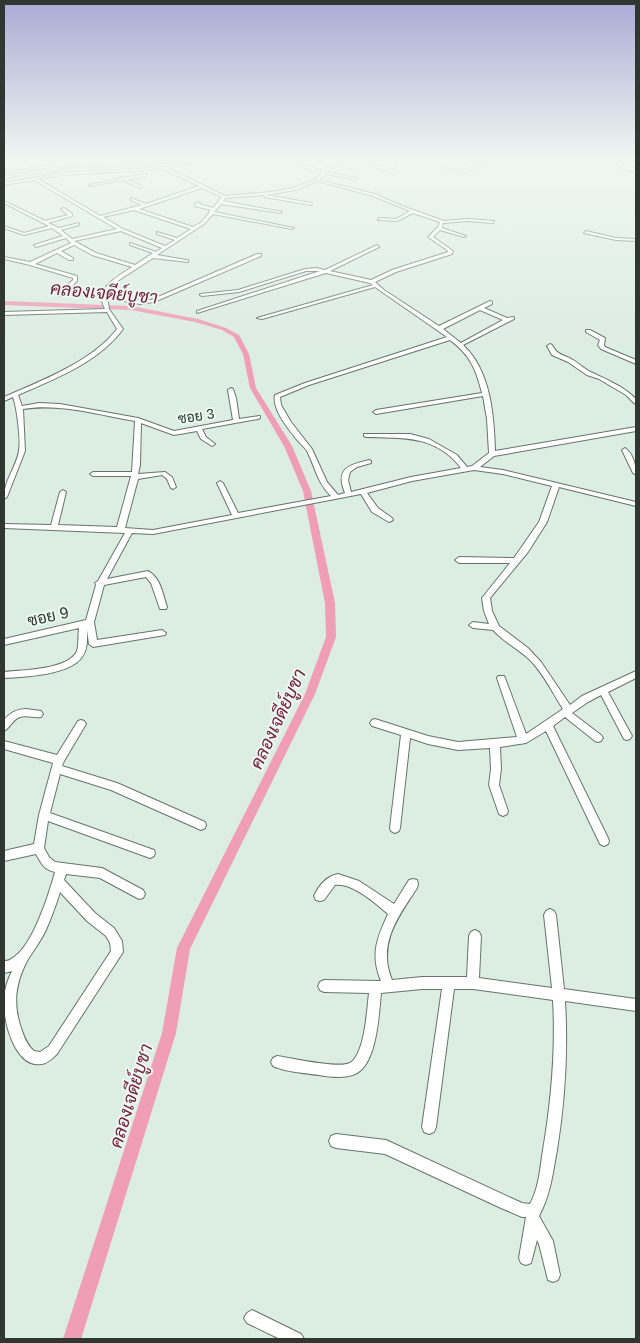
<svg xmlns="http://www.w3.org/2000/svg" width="640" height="1343" viewBox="0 0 640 1343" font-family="Arial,Sarabun,sans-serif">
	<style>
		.green { fill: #d8a5b3 }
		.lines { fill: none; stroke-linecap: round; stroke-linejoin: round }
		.canal { fill: #ef9eb6; fill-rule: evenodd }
		.minor-casing { stroke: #66746b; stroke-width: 2 }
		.motorway-casing { stroke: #66746b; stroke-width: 3 }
		.minor { fill: #fff; fill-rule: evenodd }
		.motorway { fill: #fff; fill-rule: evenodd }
		.labels { text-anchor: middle; stroke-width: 4; stroke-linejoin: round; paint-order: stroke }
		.far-street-label { font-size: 14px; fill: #303632; stroke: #eafaef }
		.street-label { font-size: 16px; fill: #303632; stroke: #eafaef }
		.water-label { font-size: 18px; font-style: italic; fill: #761940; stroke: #eafaef }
	</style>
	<rect width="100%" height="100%" fill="#dcede2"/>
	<path class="green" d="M48 158H207L139 166 59 170 57 165Z"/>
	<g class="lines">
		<path class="canal" d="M193 158H209L139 167 70 170 4 180V178L70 168 139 165Z
			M4 301 131 306 198 319 226 328 239 335 249 354 256 388 292 446 311 491 335 603 336 637 315 694 190 949 176 1033 81 1339H63L162 1033 177 948 305 694 326 637 325 603 303 491 284 446 250 388 243 354 234 337 222 330 195 322 131 310 4 305Z"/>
		<defs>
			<path id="minor" d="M141 158H166L55 166 4 175V173L55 164Z
				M216 158H227L168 168 225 196 271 192 293 188 314 180 322 173 294 164V162L324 171 336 160 342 158 336 163 355 167V169L334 165 327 172 356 178V180L326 174 319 180 375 194 402 206 444 221 468 219 494 221 493 223 468 221 443 223 442 228 466 236 464 237 440 230 433 237 453 251 452 254 396 272 375 282 384 290 439 326 490 301 492 302V304L484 308 507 318 514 317V319L463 345C491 371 494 416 495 451L636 427V431L494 456 480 467 503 470 636 502V506L559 487 547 522 528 552 490 598 492 611 499 626 528 648 541 662 570 705 582 696 636 671V678L608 692 632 736 630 739 627 740 624 739 601 695 588 702 572 713 601 735 603 738 601 741 598 742 595 741 565 717 553 726 608 838 609 841 608 844 604 846 600 844 546 731 526 743 500 747 501 769 499 785 508 811 507 814 503 816 499 814 498 811 489 785 491 769 490 748 458 750 428 744 410 738 400 828 399 831 395 833 391 831 390 828 401 735 372 726 370 723 372 720 375 719 428 736 458 742 517 737 497 678 498 676H504L505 678 526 734 563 709C552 692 544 674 530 660 518 649 504 642 493 630L473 628 469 625 473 622 489 624 484 611 482 598 510 563H459L455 560 459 557 514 558 539 522 552 486 503 474 474 470 412 481 367 493 378 508 392 518 393 520 389 522 372 512 361 494 153 534 132 533 107 579 148 571C161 578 163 595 167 607L166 609H160L151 583 146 577 104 585 94 622 97 640 162 630 166 633 165 635 93 647 89 644 87 630C87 639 88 649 82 657 70 675 24 677 4 678V672C21 670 69 670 77 651 79 644 78 635 79 628L4 645V639L86 620 96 585 95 583 98 581 125 533 4 528V524L51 525 60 492 63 490 66 492 58 525 117 527 131 476H93L90 474 93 472H132L135 421C98 415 60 403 23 409L25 451 7 497 4 499C4 480 16 468 19 451 21 440 17 408 13 397L4 401V397C41 381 93 361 117 329L107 312 4 315V312L105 309C94 288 117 277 132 267L92 255 74 245 61 251 73 258V260H69L57 253 35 264 77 276V281L62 296H58V294L73 280V278L30 265 4 259V257L30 262 71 243 66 238 36 247 34 245 63 236 52 228 24 235 4 228V226L24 233 49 226 4 203V201L45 221 68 215 61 209 64 208 72 214V216L48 223 59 228 79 223V225L61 230 72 239 117 229 34 180 4 185V183L62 173 164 167ZM163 169 199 186 146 204 131 198V200L142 205 100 216 38 179 62 175ZM317 181 373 196 410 211 396 219 379 218 378 220 397 221 413 213 440 222 438 227 428 237 447 250 448 252 392 270 371 280 330 271 379 247 377 245 325 270 316 268 305 269 238 290 200 294V295L202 296 239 292 306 271H320L197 311V313L326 273 370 283 373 285 257 318 262 319 375 287 447 337 305 383 275 395C272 408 286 426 294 436 298 442 304 446 307 451 315 467 318 484 331 496L238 513 223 483 220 481 217 483 232 515 153 530 125 528 138 479 162 475 167 479 171 488 173 489 176 487 172 477 165 472 138 474 140 465 141 423 174 435 197 431 201 439 212 446 215 444 206 437 202 429 258 419 260 418V416L239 419 236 398 233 389 231 388 228 390 233 420 174 431 138 418 60 404 39 403 22 406 18 395C55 379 99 362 123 329L109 309 107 298 140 304 154 302 261 256V254H257L151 300H140L108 295 113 284 153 258 188 262V260H186L157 255 204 224 213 214 292 229 294 228 214 212 221 204 280 213 282 212 223 201 225 198 264 195 265 197 311 205 312 203 266 195 295 190ZM202 188 222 197 213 208 199 204 200 203 198 202 195 204V206L211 210 209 211V213L202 222 193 227 139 209ZM134 210 191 229 177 238 157 232V234L175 240 165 246 123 229 103 217ZM121 231 162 248 156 252 130 243V245L153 253 135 265 96 253 74 241ZM480 310 503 320 461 343 443 329ZM450 340C470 355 476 369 482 393L376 410 373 412 376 414 483 396 487 419 489 453 472 466 467 467 457 455 429 439 410 434H364V436L366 437C403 438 436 435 461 468L411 477 351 492 348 480 350 472 357 467 371 463V461L369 460C348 465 335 469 345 493L338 495 327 482 312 449 291 422 281 405 280 397 309 385Z
				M346 158C362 158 377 170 394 166L396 167 385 170Z
				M495 158H500L464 173 442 167 444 166 464 171Z
				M146 174V176L127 180 142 186 141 188 122 180 91 186 89 185 119 179 120 177 123 178Z
				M586 231 616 238 636 239V241L616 240 584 233Z
				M586 330H590L605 338 604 345 605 347 636 360V364L601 349 598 345 600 340 586 332Z
				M550 344 552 345C558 356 563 354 573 360 580 364 585 370 593 373 608 380 624 387 636 399V404L634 403 626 395 599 379 587 375 568 362 552 355 547 346Z
				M625 448C633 453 636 466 636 475L633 473 622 450Z
				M26 709 41 711 43 714 41 717C34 718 27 715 20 717 13 719 10 728 4 731V720C10 713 16 709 26 709Z
				M81 720 84 721 86 724 64 761 62 766 117 783 205 822 206 825 205 828 201 830 111 790 60 774 50 813 154 850 155 853 154 856 150 858 48 821 44 848 49 857 55 862 102 868 143 890 145 894 143 898 139 899 100 878 66 874 64 880 95 913 114 928 122 941 123 952 57 1054C53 1058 47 1064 41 1064 14 1068 2 1017 4 997 5 988 8 979 12 971L4 973V961C6 961 9 961 11 959 32 949 49 894 55 872 44 870 41 863 36 854L4 861V851L34 844 39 815 53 763 4 749V741L57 755 78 721ZM60 892 87 921 106 936 110 943 111 951 49 1046 40 1052 34 1051C27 1045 24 1037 21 1028 13 1004 15 984 27 961 33 951 40 942 45 932 51 919 56 905 60 892Z
				M338 874 359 881 394 904 409 880 413 879 417 880 418 884 417 888C398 917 377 944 392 980L422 977H467L469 936 471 932 475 930 479 932 481 936 479 978 552 988 544 915 546 911 550 909 554 911 556 915 564 989 636 999V1011L565 1001C568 1051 565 1101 557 1150 553 1173 550 1196 539 1216L553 1241 560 1275 558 1280 553 1282 548 1280 539 1244 537 1240 531 1263 526 1265 521 1263 519 1258 526 1217H522L501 1208 385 1154 336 1148 331 1146 329 1141 331 1136 336 1134 386 1140 511 1198 522 1203 530 1204C538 1189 540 1172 542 1156 551 1104 556 1052 553 1000L473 989H454L436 1127 434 1132 429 1134 424 1132 422 1127 442 989H422L381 993C379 1013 377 1062 357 1073 346 1079 331 1077 319 1075 304 1073 286 1072 273 1066L271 1062 273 1058 277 1056C291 1058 339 1069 350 1063 365 1054 367 1009 369 993L324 992 320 990 318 986 320 982 324 980 381 981C370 955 377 938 388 914 375 903 353 883 335 885L324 900 320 901 316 900 314 896C319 885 327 876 338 874Z
				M252 1310 301 1334 304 1339H280L247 1323 244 1318 247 1313Z"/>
			<path id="motorway" d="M599 158H609L636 169V173Z"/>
		</defs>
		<use href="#minor" class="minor-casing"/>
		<use href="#motorway" class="motorway-casing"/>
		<use href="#minor" class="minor"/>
		<use href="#motorway" class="motorway"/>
	</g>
	<linearGradient id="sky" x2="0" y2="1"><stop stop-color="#ababd4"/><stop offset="0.46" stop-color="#eff7f2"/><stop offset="1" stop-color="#eff7f2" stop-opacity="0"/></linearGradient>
	<rect width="640" height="346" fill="url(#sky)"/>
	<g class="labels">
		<g class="far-street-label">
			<text transform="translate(196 416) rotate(-9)" y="5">ซอย 3</text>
		</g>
		<g class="street-label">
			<text transform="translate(48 616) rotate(-13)" y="6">ซอย 9</text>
		</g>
		<g class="water-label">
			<text transform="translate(104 293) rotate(5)" y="6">คลองเจดีย์บูชา</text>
			<text transform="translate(278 719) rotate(-65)" y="6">คลองเจดีย์บูชา</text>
			<text transform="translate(131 1096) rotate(-73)" y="6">คลองเจดีย์บูชา</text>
		</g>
	</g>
	<rect width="640" height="1343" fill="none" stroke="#303632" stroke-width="10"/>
</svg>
